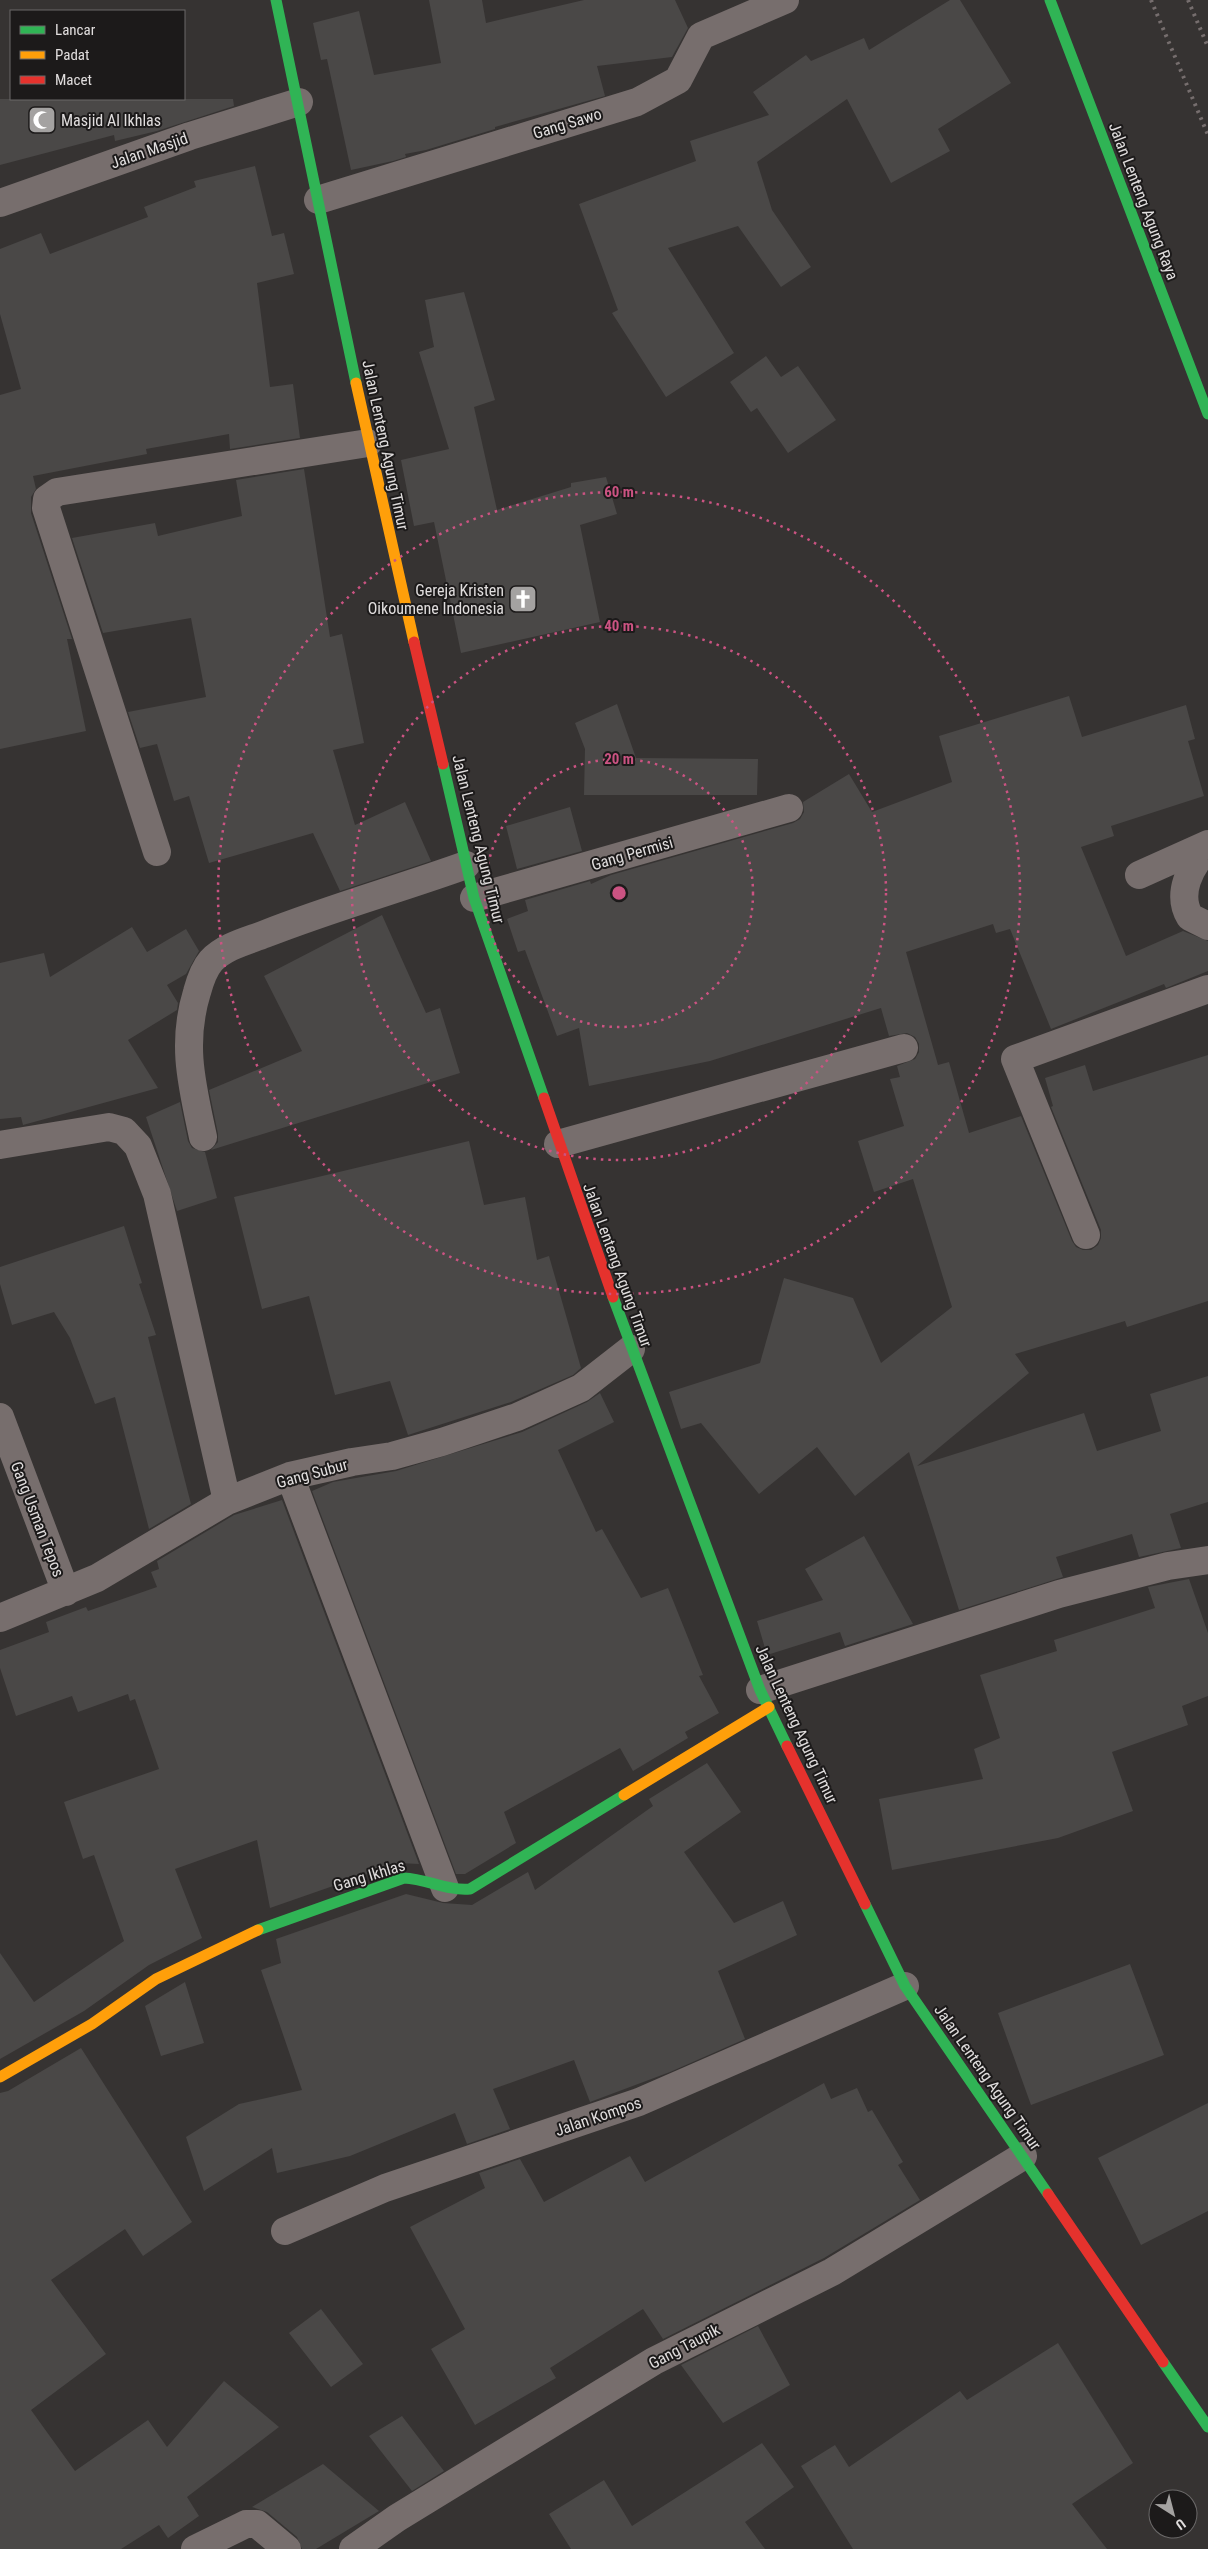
<svg xmlns="http://www.w3.org/2000/svg" width="1208" height="2549" viewBox="0 0 1208 2549" font-family="'Roboto Condensed',sans-serif">
	<style>
		.building { fill: #4a4847 }
		.lines { fill: none; stroke-linecap: round; stroke-linejoin: round }
		.street { stroke: #776e6d; stroke-width: 28 }
		.fast { stroke: #30b455; stroke-width: 11 }
		.slow { stroke: #ff9f0a; stroke-width: 11 }
		.jam { stroke: #e5322d; stroke-width: 11 }
		.rail { stroke: #766e6e; stroke-width: 4; stroke-dasharray: 2.5 5; stroke-linecap: butt }
		.ring { fill: none; stroke: #cb5382; stroke-width: 2.5; stroke-dasharray: 2.5 5 }
		.labels { text-anchor: middle; stroke-width: 4; stroke-linejoin: round; paint-order: stroke }
		.poi-label { font-size: 16px; fill: #e0dddd; stroke: #1c1a1a; text-anchor: start }
		.street-label { font-size: 16px; fill: #e0dddd; stroke: #1c1a1a }
		.centre { fill: #cb5382; stroke: #1c1a1a; stroke-width: 2.5 }
		.ring-label { font-size: 15px; text-anchor: middle; font-weight: bold; fill: #cb5382; stroke: #1c1a1a; stroke-width: 4; stroke-linejoin: round; paint-order: stroke }
	</style>
	<rect width="100%" height="100%" fill="#363332"/>
	<path class="building" d="M429 0H482L486 23 584 0H675L688 28 672 57 597 66 605 96 495 127V129L426 150 405 154 406 157 393 161 351 170 327 59 321 60 313 23 359 11 374 75 441 63Z
		M950 0H960L1011 83 938 129 950 151 891 183 847 99 757 162 772 210 811 267 781 287 738 226 668 248 734 353 666 397 612 313 618 310 579 204 696 161 690 141 769 115 753 92 806 55 811 61 864 38 869 50Z
		M0 99H233L234 106 157 131 115 141 114 135 0 165Z
		M255 166 272 236 284 233 294 274 257 283 270 387 293 384 300 438 230 449 229 434 146 449 147 454 33 476 36 489 31 497V513L72 639H67L86 731 0 749V395L21 389 0 314V249L41 233 50 254 148 217 144 207 196 187 194 181Z
		M464 292 495 400 474 407 497 510 571 487V483L606 477 617 514 580 525 600 622 461 653 434 522 414 526 401 460 449 449 419 352 434 347 425 300Z
		M766 356 781 377 798 366 836 420 788 453 757 408 751 412 730 382Z
		M304 469 330 637 342 634 364 743 333 750 355 825 405 802 431 861 340 891 313 833 209 863 189 796 174 801 157 744 140 748 128 712 206 697 191 618 103 633 72 538 155 523 158 536 242 516 236 480Z
		M1069 696 1082 737 1186 705 1195 739 1188 741 1204 796 1111 826 1114 836 1081 847 1126 956 1183 931 1208 941V971L1166 988 1164 984 1051 1029 1010 929 996 933 993 924 906 952 938 1065 949 1062 969 1133 1021 1116 1072 1241 1076 1247 1083 1250H1091L1098 1245 1101 1238V1230L1051 1107 1053 1106 1045 1078 1085 1065 1093 1091 1208 1055V1301L1127 1327 1125 1321 1015 1354 1029 1373 917 1466 1084 1413 1097 1451 1161 1431 1150 1394 1208 1376V1502L1170 1514 1181 1548 1139 1557 1132 1534 1056 1557 1063 1577 959 1610 909 1452 855 1496 817 1447 759 1494 701 1423 681 1429 669 1392 760 1363 784 1278 853 1298 881 1363 952 1307 913 1179 874 1192 858 1141 904 1126 890 1079 900 1077 897 1066 915 1059 919 1052V1044L915 1037 907 1033 889 1036 881 1008 710 1061 589 1086 579 1028 557 1036 525 950 518 952 507 919 528 911 525 900 590 881 591 884 611 875 793 823 800 819 804 812 803 802 849 774 872 812 952 782 939 736Z
		M617 704 636 758 758 759 757 795H584L585 749 575 723Z
		M570 807 582 851 517 869 506 826Z
		M382 915 426 1013 440 1008 460 1073 211 1150 218 1142V1134L209 1090 302 1051 264 976Z
		M132 927 147 952 186 929 199 951 186 974 167 985 178 1003 177 1010 128 1040 158 1088 23 1125 21 1117 0 1119V963L44 953 50 977Z
		M180 1102 188 1141 192 1148 205 1152 217 1198 177 1211 146 1117Z
		M469 1141 484 1205 525 1197 537 1260 549 1256 581 1368 573 1375 511 1402 408 1435 390 1381 335 1395 309 1296 262 1309 234 1197Z
		M124 1226 142 1283 139 1284 156 1335 148 1337 191 1504 149 1529 115 1397 95 1404 70 1338 54 1312 12 1325 0 1284V1267Z
		M600 1393 614 1422 558 1450 596 1532 602 1529 641 1598 668 1588 703 1675 699 1676 719 1713 685 1732 688 1738 633 1771 620 1748 504 1812 516 1843 465 1874H456L312 1491 333 1482 396 1471 522 1432 587 1402Z
		M282 1500 419 1864 399 1863 270 1908 257 1840 175 1869 202 1938 149 1965 84 2011 0 2059V1953L34 2002 124 1941 94 1855 83 1859 64 1802 159 1769 135 1699 130 1701 128 1694 78 1712 72 1696 16 1716 0 1668V1650L49 1632 46 1622 86 1607 88 1611 157 1587 151 1572 159 1569 157 1561 234 1515Z
		M864 1536 913 1624 845 1646 840 1632 767 1655 757 1621 823 1600 805 1569Z
		M1189 1579 1208 1633V1696L1182 1706 1188 1725 1112 1752 1133 1811 1058 1838 892 1870 879 1799 983 1779 974 1749 1000 1738 980 1675 1057 1651 1054 1640 1155 1608 1148 1587Z
		M707 1763 741 1812 684 1852 734 1923 783 1901 797 1935 718 1971 745 2039 670 2072 590 2102 574 2060 493 2089 510 2129 467 2144 455 2113 350 2156 277 2173 272 2148 204 2191 186 2137 239 2104 302 2090 261 1970 281 1963 276 1939 406 1894 443 1903 472 1905 528 1872 535 1890 653 1806 649 1799Z
		M1130 1964 1164 2055 1031 2105 998 2013Z
		M185 1982 204 2043 161 2056 145 2006Z
		M81 2048 192 2222 143 2256 125 2229 51 2280 106 2354 31 2410 75 2471 148 2420 167 2447 224 2381 279 2427 187 2497 199 2516 168 2538 159 2525 121 2549H0V2093L8 2091Z
		M824 2083 831 2099 857 2088 868 2112 872 2110 903 2162 898 2165 920 2200 824 2258 663 2339 643 2309 550 2368 556 2378 475 2425 431 2349 465 2329 410 2227 485 2188 479 2173 520 2159 544 2202 630 2156 645 2182Z
		M1208 2103V2211L1141 2245 1098 2158Z
		M321 2309 363 2364 331 2387 289 2333Z
		M758 2326 790 2385 723 2423 681 2365Z
		M1058 2343 1133 2463 1072 2504 1107 2549H853L801 2466 835 2445 849 2467 960 2391 967 2400Z
		M402 2416 444 2471 412 2491 369 2436Z
		M762 2443 794 2487 745 2522 765 2549H571L549 2514 604 2480 632 2526Z
		M323 2464 379 2511 316 2549H302L297 2537 267 2512 252 2507Z"/>
	<g class="lines">
		<path class="street" d="M318 200 637 102 678 80 701 36 785 0
			M0 203 190 136 299 102
			M1208 848C1190 866 1176 894 1190 917L1208 926
			M157 852 46 508 47 499 57 492 368 443
			M1139 875 1208 844
			M474 898 789 808
			M203 1137C192 1085 181 1044 197 992 200 981 204 969 211 961 225 946 247 941 265 934 331 908 399 889 466 865
			M558 1144 904 1048
			M0 1145 109 1127 124 1131 138 1146 157 1194 227 1501
			M1086 1235 1015 1059 1208 989
			M0 1417 66 1592
			M290 1476 445 1888
			M0 1618 97 1578 227 1501 290 1476 352 1462 392 1456 442 1442 517 1417 581 1388 631 1349
			M760 1690 1059 1594 1168 1566 1208 1560
			M285 2231 385 2188 639 2102 905 1986
			M195 2549 246 2524H257L287 2549
			M353 2549 397 2518 654 2361 832 2272 1023 2156"/>
		<path class="fast" d="M276 0 356 383
			M1050 0 1208 414
			M443 764 474 898 544 1098
			M613 1297 760 1690 787 1746
			M865 1904 905 1986 1048 2194
			M258 1930 404 1878C427 1879 447 1891 470 1889L624 1795
			M1163 2362 1208 2427"/>
		<path class="slow" d="M356 383 414 642
			M624 1795 769 1707
			M0 2077 92 2024 156 1979 258 1930"/>
		<path class="jam" d="M414 642 443 764
			M544 1098 613 1297
			M787 1746 865 1904
			M1048 2194 1163 2362"/>
		<path class="rail" d="M1151 0 1208 135
			M1188 0 1208 47"/>
	</g>
	<g class="ring">
		<circle cx="619" cy="893" r="134"/>
		<circle cx="619" cy="893" r="267"/>
		<circle cx="619" cy="893" r="401"/>
	</g>
	<defs>
		<symbol id="mosque-square" viewBox="-11 -11 22 22"><rect x="-9" y="-9" width="18" height="18" rx="4" fill="#a4a2a1" stroke="#1c1a1a"/><path d="M3.5-4.9A6 6 0 1 0 3.5 4.9A5 5 0 1 1 3.5-4.9Z" fill="#fff"/></symbol>
		<symbol id="church-square" viewBox="-11 -11 22 22"><rect x="-9" y="-9" width="18" height="18" rx="4" fill="#a4a2a1" stroke="#1c1a1a"/><path d="M-1.2-6h2.4v3.5h3.3v2.4h-3.3V6h-2.4V-.1h-3.3v-2.4h3.3Z" fill="#fff"/></symbol>
	</defs>
	<g fill-rule="evenodd">
		<use href="#mosque-square" x="26" y="104" width="32" height="32"/>
		<use href="#church-square" x="507" y="583" width="32" height="32"/>
	</g>
	<g class="labels">
		<g class="poi-label">
			<text x="61" y="126">Masjid Al Ikhlas</text>
			<text x="504" y="596" text-anchor="end">Gereja Kristen<tspan x="504" dy="18">Oikoumene Indonesia</tspan></text>
		</g>
		<g class="street-label">
			<text transform="translate(567 123) rotate(-17)" y="6">Gang Sawo</text>
			<text transform="translate(149 150) rotate(-19)" y="6">Jalan Masjid</text>
			<text transform="translate(1144 201) rotate(69)" y="6">Jalan Lenteng Agung Raya</text>
			<text transform="translate(386 445) rotate(78)" y="6">Jalan Lenteng Agung Timur</text>
			<text transform="translate(479 839) rotate(76)" y="6">Jalan Lenteng Agung Timur</text>
			<text transform="translate(632 853) rotate(-16)" y="6">Gang Permisi</text>
			<text transform="translate(618 1265) rotate(70)" y="6">Jalan Lenteng Agung Timur</text>
			<text transform="translate(312 1473) rotate(-15)" y="6">Gang Subur</text>
			<text transform="translate(38 1519) rotate(69)" y="6">Gang Usman Tepos</text>
			<text transform="translate(797 1724) rotate(65)" y="6">Jalan Lenteng Agung Timur</text>
			<text transform="translate(369 1875) rotate(-17)" y="6">Gang Ikhlas</text>
			<text transform="translate(988 2077) rotate(55)" y="6">Jalan Lenteng Agung Timur</text>
			<text transform="translate(598 2116) rotate(-19)" y="6">Jalan Kompos</text>
			<text transform="translate(684 2346) rotate(-28)" y="6">Gang Taupik</text>
		</g>
	</g>
	<circle cx="619" cy="893" r="8" class="centre"/>
	<g class="ring-label">
		<text x="619" y="497">60 m</text>
		<text x="619" y="631">40 m</text>
		<text x="619" y="764">20 m</text>
	</g>
	<rect x="10" y="10" width="175" height="90" fill="#1c1a1a" stroke="#6a6868"/>
	<rect x="20" y="26" width="25" height="8" fill="#30b455" stroke="#6a6868"/>
	<text x="55" y="35" font-size="15" fill="#e0dddd">Lancar</text>
	<rect x="20" y="51" width="25" height="8" fill="#ff9f0a" stroke="#6a6868"/>
	<text x="55" y="60" font-size="15" fill="#e0dddd">Padat</text>
	<rect x="20" y="76" width="25" height="8" fill="#e5322d" stroke="#6a6868"/>
	<text x="55" y="85" font-size="15" fill="#e0dddd">Macet</text>
	<g transform="translate(1173 2514) rotate(144)"><circle r="24" fill="#1c1a1a" stroke="#6a6868"/>
	<path d="M0-4L9 19L0 12L-9 19Z" fill="#a4a2a1"/>
	<text y="-8" font-size="14" font-weight="bold" text-anchor="middle" fill="#e0dddd">U</text>
	</g>
</svg>
